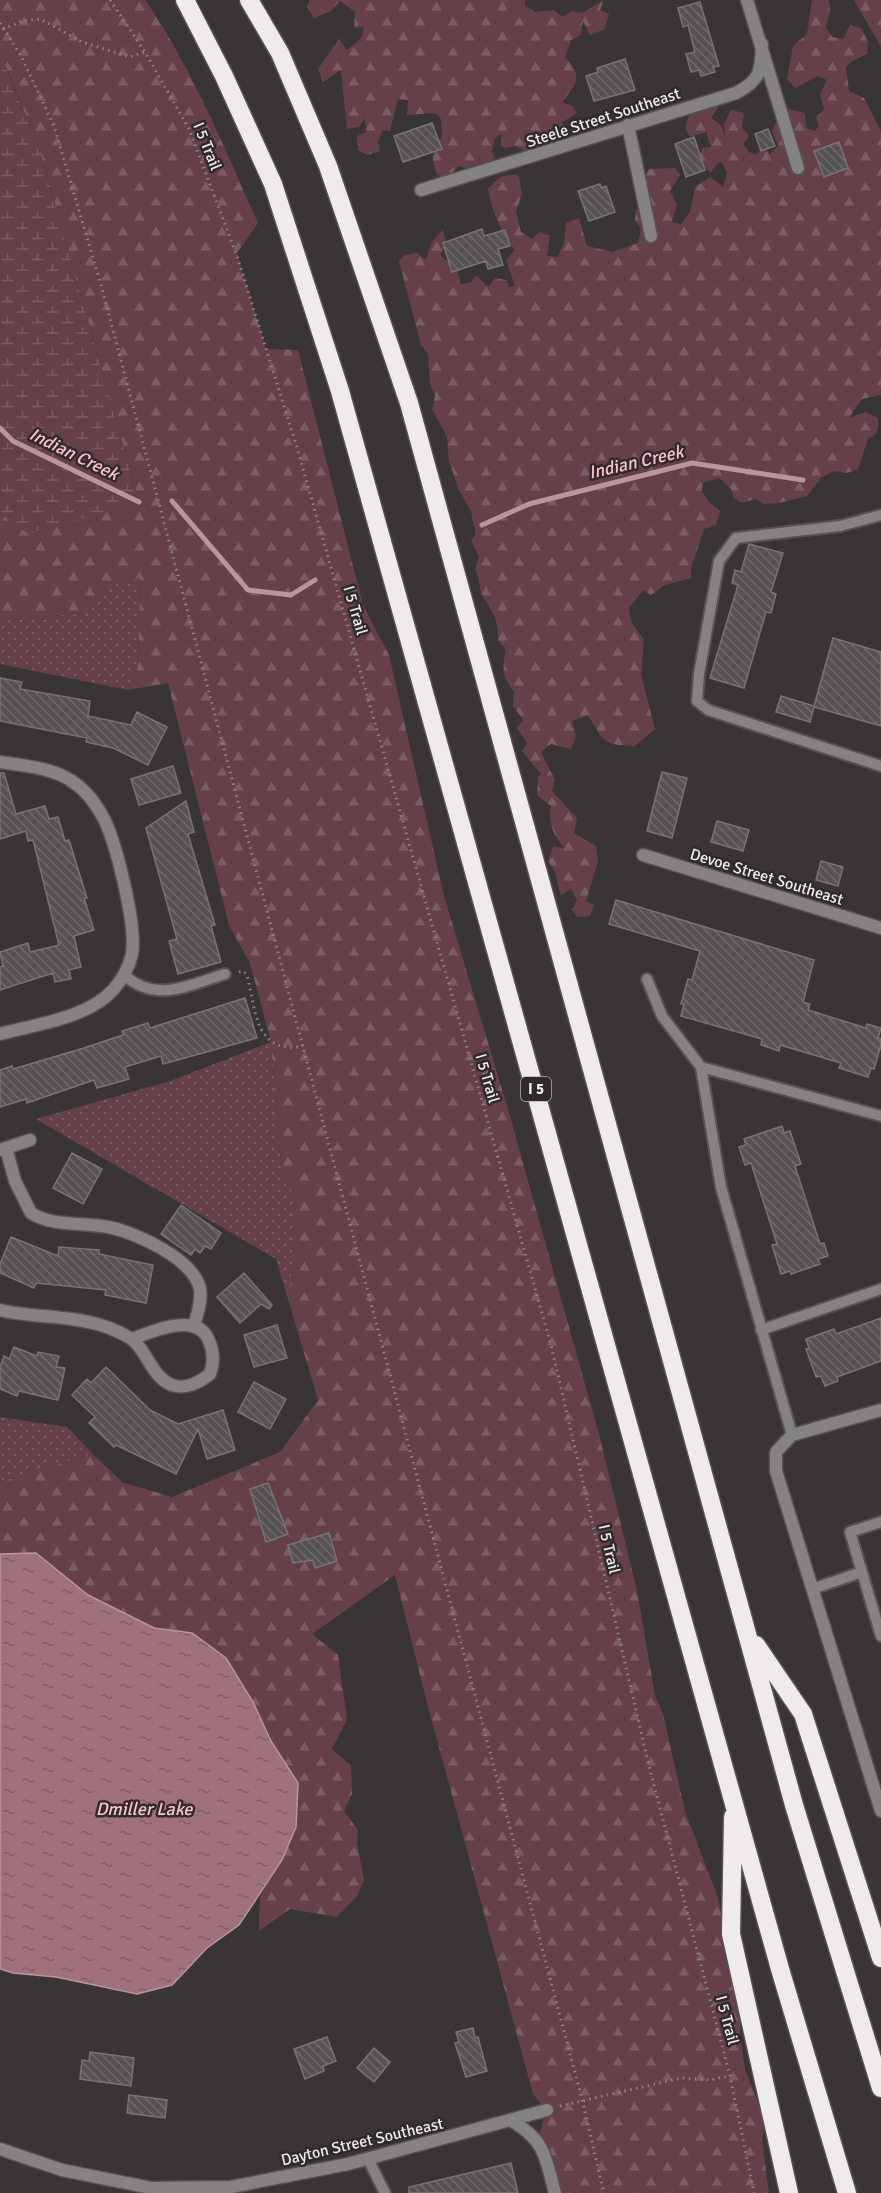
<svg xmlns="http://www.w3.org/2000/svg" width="881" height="2193" viewBox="0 0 881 2193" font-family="Signika,sans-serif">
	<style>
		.grass { fill: url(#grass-dots) }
		.forest { fill: url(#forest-firs) }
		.wetland { fill: url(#wetland-marsh) }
		.water { fill: url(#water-ripples); stroke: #b7969c; stroke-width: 1.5 }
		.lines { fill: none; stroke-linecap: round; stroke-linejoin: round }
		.stream { stroke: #b7969c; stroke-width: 5 }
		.building { fill: url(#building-back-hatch); stroke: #787474; stroke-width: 1.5 }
		.service-casing { stroke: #565253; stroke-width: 14 }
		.minor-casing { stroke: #565253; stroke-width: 15 }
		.motorway-casing { stroke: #565253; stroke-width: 21 }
		.path { stroke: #898687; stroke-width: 3; stroke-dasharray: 1.5 4.5; stroke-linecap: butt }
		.service { stroke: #848282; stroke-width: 10 }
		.minor { stroke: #848282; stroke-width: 12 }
		.motorway { stroke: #efeaeb; stroke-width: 18 }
		.labels { text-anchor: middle; stroke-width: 5; stroke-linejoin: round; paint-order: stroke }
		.shield { fill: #2f2b2c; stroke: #b5b2b2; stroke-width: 1.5 }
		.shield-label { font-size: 15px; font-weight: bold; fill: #eeecec }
		.street-label { font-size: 16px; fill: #eeecec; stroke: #2f2b2c }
		.water-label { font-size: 18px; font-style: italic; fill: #fec0cb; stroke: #2f2b2c }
	</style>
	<defs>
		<pattern id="grass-dots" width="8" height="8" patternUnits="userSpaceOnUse" patternTransform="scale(1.5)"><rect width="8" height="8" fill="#654048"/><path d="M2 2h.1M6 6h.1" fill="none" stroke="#7b5c63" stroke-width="1.8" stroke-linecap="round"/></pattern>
		<pattern id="forest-firs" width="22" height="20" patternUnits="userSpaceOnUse" patternTransform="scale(1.5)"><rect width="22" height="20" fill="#654048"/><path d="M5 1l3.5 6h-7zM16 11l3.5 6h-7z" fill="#7b5c63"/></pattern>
		<pattern id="wetland-marsh" width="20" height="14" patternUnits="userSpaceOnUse" patternTransform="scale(1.5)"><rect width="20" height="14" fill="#654048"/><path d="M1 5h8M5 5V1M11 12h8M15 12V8" fill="none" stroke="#7b5c63"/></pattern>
		<pattern id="water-ripples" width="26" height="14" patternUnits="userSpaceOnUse" patternTransform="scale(1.5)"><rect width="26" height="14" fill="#a0717a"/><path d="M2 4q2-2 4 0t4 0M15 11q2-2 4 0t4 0" fill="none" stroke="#7c6066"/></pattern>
		<pattern id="building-back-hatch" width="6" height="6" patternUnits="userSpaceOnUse" patternTransform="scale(1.5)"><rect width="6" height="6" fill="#565253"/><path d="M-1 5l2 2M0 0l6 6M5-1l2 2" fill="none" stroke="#6f6b6c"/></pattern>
	</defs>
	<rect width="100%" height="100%" fill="#393536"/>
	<path class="grass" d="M140 578 138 667 128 690 0 664V621L80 613 114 581Z
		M271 1042 282 1178 295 1196 290 1306 276 1259 36 1119 170 1081Z
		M0 1417 67 1427 93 1454 0 1482Z"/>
	<path class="forest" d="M0 0H145C192 68 224 147 258 223L237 253 266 349 298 350 363 605 389 655 444 896 507 1106 599 1434 637 1591 655 1695 663 1714 685 1811 718 1898 741 2004 740 2034 745 2069 765 2121 762 2140 769 2193H554L538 2141 546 2110 533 2094 426 1699 395 1575 312 1634 338 1655 347 1719 332 1749 351 1766 352 1794 344 1811 358 1830 357 1844 364 1880 357 1896 337 1917 290 1909 259 1931 260 1896 282 1860 296 1827 271 1741 253 1702 226 1658 192 1633 154 1628 88 1595 36 1553 0 1554V1482L93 1454 122 1482 172 1497 280 1452 318 1400 290 1306 295 1196 282 1179 271 1042 250 963 229 925 168 683 128 690 138 667 140 578 114 581 80 613 0 621V513L28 533 139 502 39 148 6 67 0 63Z
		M310 0H525V5L535 12 554 10 562 17 572 11 582 13 604 0 600 10 609 14 605 29 590 35 583 21 581 35 571 40 565 57C584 77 576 84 562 102L572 106 577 113 561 123 566 126 565 137 525 151 515 146 504 148 501 145V134L495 138 492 151 495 159 469 169 458 166 448 178 437 175C431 159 431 150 442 137L441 119 435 113 407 115 408 100 398 99 390 131 383 130 378 141 380 151 367 155 358 150 357 136 366 132 365 118 359 127 347 129 341 70 323 82 318 69 339 39 347 50 361 38 364 27 354 28 355 12 340 1 331 11 314 18 307 7Z
		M812 0H829L830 11 826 27 832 37 843 39 850 25 861 28 868 42 867 54 851 62 846 67 849 91 864 98 881 131V395L862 399 849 418 866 412 878 418C879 428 878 435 868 439L858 469 847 473 834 471 821 478 807 496 780 503 764 504 756 499 741 503 733 497 731 489 719 478 703 483 702 491 708 501 720 511 716 525 704 529 691 568V578L665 585 651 595 643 590 629 608 631 622 644 640 641 675 655 729 635 746C602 745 604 742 588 715L572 721 576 736 571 749 551 744 541 752 555 780 552 791 577 818 574 833 596 846 598 861 586 901 594 905 590 916 577 917 572 910 577 900 571 889 561 896 555 872 548 861 553 846 564 848C553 834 548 824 551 806L537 795 538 776 541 774 522 751 527 743 517 728 523 720 513 706 514 691C502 677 502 667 506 650L498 640C499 620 493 613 483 596 478 588 481 579 475 570L479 557 471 541 476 534 471 511 459 490 449 461 447 437 432 409 435 396 430 384 428 354 421 345 399 261 404 255 416 253 426 260 432 241 443 230 447 246 440 254 444 259 455 264 461 284 472 282 476 275 488 287 495 278 506 280 509 287 515 286 506 260 515 250C501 232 492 212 488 189 497 178 504 172 519 176L522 194 516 211 521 232 532 239 540 232 550 236 547 256 558 257 564 243 566 223 579 218 587 246 612 252 638 243 641 229 635 220 636 210 651 198 637 190 649 169 675 168 680 175 670 191 677 205 672 222 681 224 690 212 695 187 710 177 723 187 727 173 721 161 710 172 699 161 702 148 711 147 706 132 690 137 685 128 695 98 718 106 711 118 721 125 725 136 724 124 731 110 744 113 742 127 749 136 743 144 749 152 757 155 762 146 770 154 778 146 772 130 778 118 789 109 805 113 806 128 815 131 819 126 816 117 824 110 820 95 827 80 818 76 795 88 787 79 793 46 807 34Z
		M854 0H881V47Z"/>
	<path class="wetland" d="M0 63 5 66 39 148 139 502 28 534 0 513Z"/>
	<path class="water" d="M36 1553 88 1595 154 1628 192 1633 226 1658 253 1702 271 1741 298 1783 296 1827 282 1860 239 1925 207 1948 172 1985 137 1994 56 1977 13 1973 0 1969V1554Z"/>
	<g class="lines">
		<path class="stream" d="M0 428 13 441 139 502
			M172 501 248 590 291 595 315 580
			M482 525 529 504 692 463 803 480"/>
	</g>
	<path class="building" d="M700 2 719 66 713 67 715 72 701 76 699 70 691 72 686 54 695 52 688 25 683 27 678 8Z
		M625 59 635 90 594 101 586 76 598 72 597 68Z
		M432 123 442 149 403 162 394 136Z
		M768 129 775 146 761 151 755 134Z
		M694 137 705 170 686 177 675 144Z
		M839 142 848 168 824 177 814 151Z
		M600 184 602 188 606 186 615 212 589 221 578 191Z
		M482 229 484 236 505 230 510 246 498 249 503 265 488 269 486 261 452 272 443 243Z
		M749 544 783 553 771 592 776 594 771 613 766 612 744 688 710 678 738 585 732 583 735 570 741 572Z
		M833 638 881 652V726L814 707 810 722 776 712 781 696 814 706Z
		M0 678 22 682 20 689 90 701 88 716 131 725 137 712 167 727 148 765 113 748 86 742 87 738 0 721Z
		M173 766 181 793 139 805 131 779Z
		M662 772 687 778 672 838 647 831Z
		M0 773H4L16 814 45 806 49 819 58 817 65 841 69 840 87 898H84L94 930 74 936 81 967 69 970 71 979 55 982 53 973 0 990V967L3 966 0 952 28 943 30 952 59 945 33 840 28 841 26 831 0 839Z
		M186 801 194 832 188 834 215 925 211 926 221 962 178 974 169 941 177 939 146 828Z
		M717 821 749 830 743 851 711 842Z
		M821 861 843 867 838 886 816 880Z
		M616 900 814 960 803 1002 810 1004 808 1010 866 1028 867 1024 881 1028 878 1038 881 1039V1045L874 1069 871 1068 868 1077 839 1068 841 1063 780 1045 779 1051 761 1045 762 1039 681 1016 684 1004H681L688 979 692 980 700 951 609 924Z
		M245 998 257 1038 163 1064 161 1056 125 1067 129 1079 97 1088 94 1080 27 1103 26 1099 0 1107V1070L12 1066 13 1069 84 1048 123 1035 122 1031 148 1023 150 1028Z
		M782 1126 784 1133 790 1131 801 1164 795 1166 820 1244 824 1243 828 1256 818 1259 820 1264 791 1274 790 1271 781 1274 772 1245 777 1244 751 1163 745 1165 739 1147 746 1145 744 1139Z
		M72 1153 102 1169 83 1204 53 1188Z
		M181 1205 221 1233 211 1249 205 1246 200 1253 195 1249 191 1255 161 1234Z
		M11 1237 58 1256 59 1247 99 1250V1254L153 1265 146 1303 105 1295 106 1290 36 1283 34 1288 0 1273V1264Z
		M244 1273 272 1305 269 1309 261 1304 240 1323 217 1297Z
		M881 1318V1361L837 1377 838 1381 825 1386 821 1376 816 1377 806 1349 809 1348 806 1339 834 1329 836 1334Z
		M277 1325 287 1358 254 1367 244 1335Z
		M14 1347 37 1356 38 1352 59 1356 56 1367 65 1368 58 1400 19 1391 17 1396 0 1389V1367L4 1356 9 1359Z
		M106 1367 150 1410 178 1424 223 1410 235 1450 207 1459 198 1429 176 1474 116 1445 114 1447 89 1423 95 1417 72 1395 87 1379 91 1383Z
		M254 1382 286 1399 270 1429 238 1412Z
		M268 1483 288 1534 266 1542 250 1489Z
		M329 1533 337 1561 315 1568 313 1560 293 1563 288 1545Z
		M473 2028 475 2038 478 2037 487 2071 466 2077 455 2043 459 2042 456 2032Z
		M327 2037 336 2061 323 2066 324 2071 305 2079 294 2049Z
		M374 2048 390 2062 374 2082 357 2068Z
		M90 2052 134 2058 131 2086 80 2079 82 2060 89 2061Z
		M129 2095 167 2100 165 2118 127 2113Z
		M511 2163 518 2193H409V2187Z"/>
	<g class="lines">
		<defs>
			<path id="service" d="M881 515 840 526 736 538 719 561 699 674 697 701 708 710 881 766
				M124 975C157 1004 188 985 225 974
				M647 979 662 1016 701 1067
				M761 1330 881 1289
				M792 1435 721 1187 701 1067 881 1116
				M862 1572 850 1532 881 1522
				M812 1589 862 1572 881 1636
				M368 2159 385 2193"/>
			<path id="minor" d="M747 0 798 168
				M628 125 651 236
				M421 190 736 93C761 80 761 71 762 44
				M0 762C23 766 50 767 70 780 85 789 97 805 105 821 117 847 137 927 132 954 129 967 122 980 113 990 86 1019 36 1024 0 1034
				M643 855 881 928
				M6 1148 15 1181 31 1213C53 1227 82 1222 108 1227 135 1232 194 1259 200 1289 202 1301 197 1315 194 1326
				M0 1150 30 1140
				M0 1310C44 1320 90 1313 130 1338 147 1349 151 1377 172 1385 185 1390 200 1382 210 1374 214 1362 214 1353 209 1341 198 1311 153 1331 132 1339
				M881 1410 792 1435 776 1452V1471L881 1811
				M512 2121C546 2141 545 2157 555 2193
				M0 2149 62 2170 151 2188 231 2187 348 2164 547 2110"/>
			<path id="motorway" d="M185 0 224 76 273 184 340 391 780 1969 847 2193
				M249 0 280 53 328 166 409 403 794 1805 881 2088
				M756 1645 803 1714 881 1958
				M733 1817 731 1934 789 2193"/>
		</defs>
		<use href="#service" class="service-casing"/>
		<use href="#minor" class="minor-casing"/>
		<use href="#motorway" class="motorway-casing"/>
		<path class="path" d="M110 0 145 52 189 129 236 253 296 444 551 1345 649 1766 730 2076 754 2193
			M0 23 21 56 54 126 101 285 582 2099 604 2193
			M3 29 22 21 40 19 82 42 130 57 145 52
			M239 972 243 971 247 975C256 1011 255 1055 303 1046
			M560 2106 681 2078 710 2080 729 2076"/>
		<use href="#service" class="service"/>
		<use href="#minor" class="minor"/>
		<use href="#motorway" class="motorway"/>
	</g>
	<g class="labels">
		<rect class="shield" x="521" y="1077" width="30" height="24" rx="4.5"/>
		<g class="shield-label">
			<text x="536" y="1094">I 5</text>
		</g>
		<g class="street-label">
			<text transform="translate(603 117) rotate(-18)" y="6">Steele Street Southeast</text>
			<text transform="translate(208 146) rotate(68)" y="6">I 5 Trail</text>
			<text transform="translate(356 610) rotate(74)" y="6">I 5 Trail</text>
			<text transform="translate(767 876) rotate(17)" y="6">Devoe Street Southeast</text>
			<text transform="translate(488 1078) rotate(74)" y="6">I 5 Trail</text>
			<text transform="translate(610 1549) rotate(77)" y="6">I 5 Trail</text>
			<text transform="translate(728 2020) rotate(75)" y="6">I 5 Trail</text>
			<text transform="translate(362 2141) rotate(-13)" y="6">Dayton Street Southeast</text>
		</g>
		<g class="water-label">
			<text transform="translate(74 454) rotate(26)" y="6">Indian Creek</text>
			<text transform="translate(636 462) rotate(-13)" y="6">Indian Creek</text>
			<text x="144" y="1815">Dmiller Lake</text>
		</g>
	</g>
</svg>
